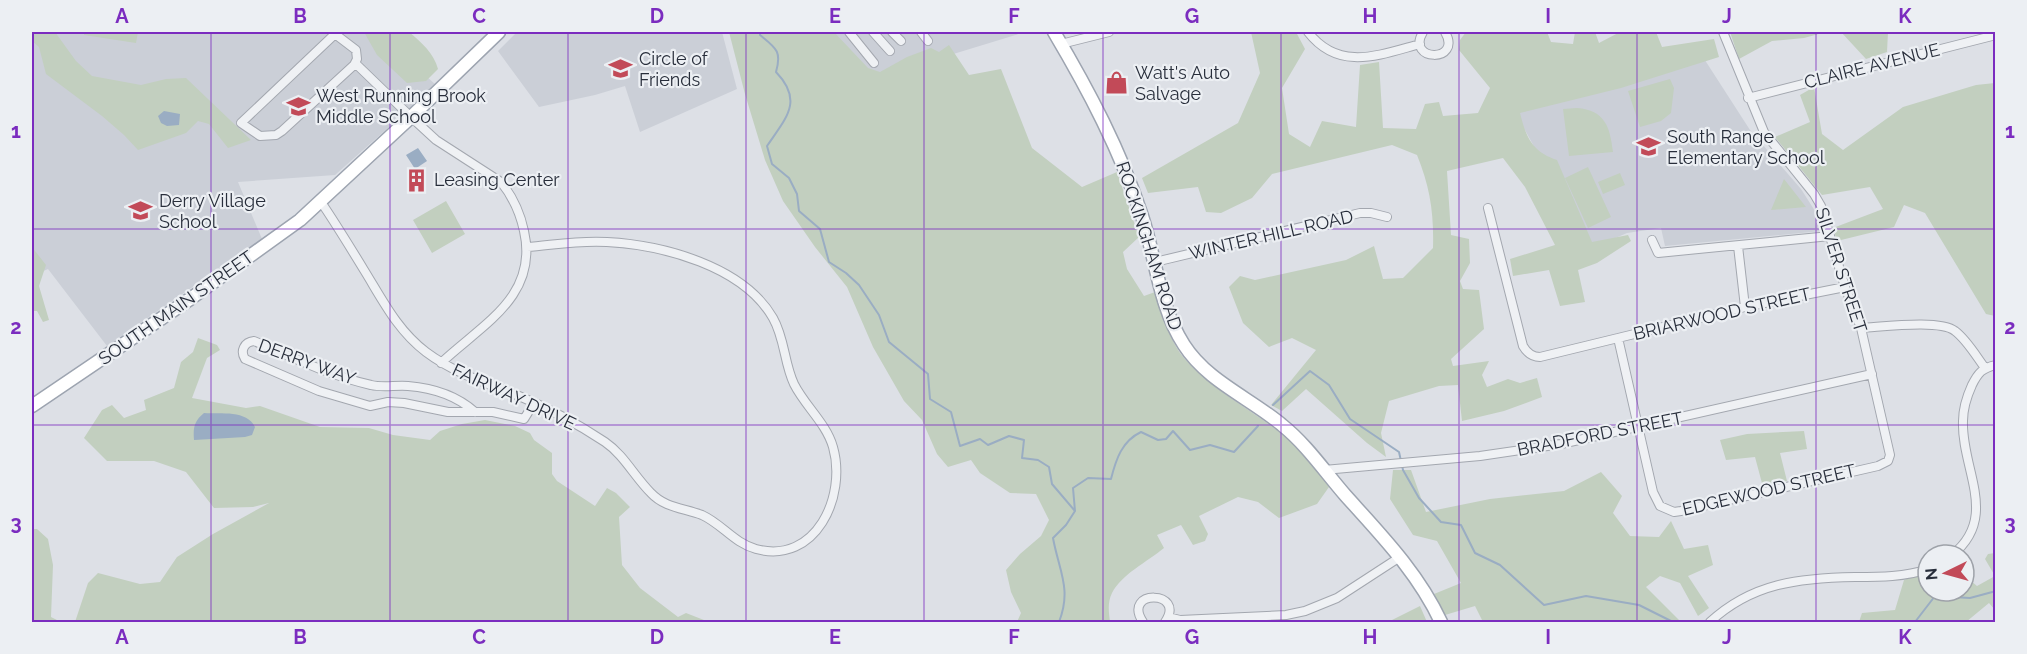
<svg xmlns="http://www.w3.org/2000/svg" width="2027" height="654" viewBox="0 0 2027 654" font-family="Raleway,sans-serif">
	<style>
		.built { fill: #cbcfd7 }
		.green { fill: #c2cfbf }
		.water { fill: #9aadc3 }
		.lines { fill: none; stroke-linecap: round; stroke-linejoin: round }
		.stream { stroke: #9aadc3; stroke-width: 2 }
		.street-casing { stroke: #a3a7af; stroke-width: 10 }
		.primary-casing { stroke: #9da4b0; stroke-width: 15 }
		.street { stroke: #eff1f4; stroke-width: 8 }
		.primary { stroke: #fff; stroke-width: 12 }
		.grid { fill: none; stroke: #7b2cbf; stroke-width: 1.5; stroke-opacity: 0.55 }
		.labels { text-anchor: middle; stroke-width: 4.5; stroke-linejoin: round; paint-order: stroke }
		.poi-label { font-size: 18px; fill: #282e3b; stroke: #eceff3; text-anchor: start }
		.street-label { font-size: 18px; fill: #282e3b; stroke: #eceff3 }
		.neatline { fill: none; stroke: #7b2cbf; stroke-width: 2 }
		.grid-label { font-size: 20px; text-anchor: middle; font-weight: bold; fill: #7b2cbf }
	</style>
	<rect width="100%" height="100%" fill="#dde0e6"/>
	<path class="built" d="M32 32H377L436 85 335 175 238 182 262 239 107 346 48 269 32 276Z
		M517 32H722L737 89 640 132 625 86 595 95 539 107 498 51Z
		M793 32H1025L816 96Z
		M1701 54 1750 130 1801 189 1815 211 1822 231 1665 246 1661 228 1627 233 1590 249 1514 110Z"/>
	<path class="green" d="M32 32H55L76 61 92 76 141 85 166 79 186 78 251 140 228 148 209 124 198 121 186 133 138 150 124 135 102 116 46 74 39 47 32 41Z
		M84 32H138L136 43 84 35Z
		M364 32H409C421 42 434 53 438 69L426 81 407 83 377 55Z
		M729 32H834L868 68 880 72 907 57 931 48 939 52 949 45 969 75 1001 69 1032 148 1082 187 1117 172 1139 237 1123 252 1127 269 1144 296 1155 292C1162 312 1170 343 1185 359 1215 393 1257 412 1290 441 1306 455 1318 470 1329 487L1317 504 1279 518 1258 502 1238 497 1199 516 1208 534 1205 541 1193 545 1181 525 1157 535 1164 548C1147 562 1122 574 1112 593 1107 603 1109 613 1110 622H1017L1021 613 1011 592 1006 570 1020 554 1041 536 1049 520 1036 494 1010 493 980 473 971 460 948 467 937 454 922 420 904 401 873 347 847 287 815 247 783 201 765 160 745 94Z
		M1251 32H1296L1305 49 1282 88 1289 134 1310 147 1322 121 1356 127 1360 65 1379 62 1383 128 1416 129 1425 104 1439 102 1443 116 1478 113 1490 88 1459 50 1460 40 1466 32H1547L1551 42 1573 44 1575 32H1595L1599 43 1620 32H1656L1662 47 1714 39 1719 57 1621 88 1520 113C1526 137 1532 152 1557 160L1592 242 1628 235 1631 241 1597 263 1578 270 1585 302 1560 306 1549 270 1513 276 1510 259 1555 245 1525 187 1503 158 1447 171 1451 235 1469 239 1470 263 1460 281 1463 289 1479 290 1484 329 1451 359 1453 366 1489 361 1482 375 1487 387 1508 379 1520 383 1537 378 1542 397 1504 411 1462 421 1458 385 1439 386 1389 401 1381 433 1386 457 1367 443 1306 389 1282 411 1271 405 1316 350 1292 338 1269 347 1243 323 1229 287 1240 276 1255 280 1346 260 1374 246 1383 279 1403 278 1433 248C1434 213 1430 187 1417 155L1392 145 1272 174 1252 198 1221 213 1206 212 1198 187 1148 193 1142 178 1238 123 1260 73Z
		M1730 32H1826L1804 38 1772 41 1739 59Z
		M1841 32H1888L1887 52 1866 59Z
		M1670 79 1674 88 1671 113 1661 121 1640 127 1628 91Z
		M1995 83H1996L1995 316 1986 314 1925 213 1904 205 1894 227 1837 241 1833 228 1883 209 1870 187 1822 195 1775 137 1810 122 1800 95 1814 87 1822 134 1843 150 1903 107 1976 85Z
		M1577 108C1605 110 1610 127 1613 152L1569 156 1563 109Z
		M1588 167 1611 217 1588 228 1565 178Z
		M1620 173 1625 185 1603 194 1598 182Z
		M1784 179 1806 207 1771 210Z
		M446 201 465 234 432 253 413 220Z
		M32 247 46 265 39 286 49 320 43 322 37 311H32Z
		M198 338 217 345 220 350 207 358 192 398 246 408 260 406 320 427 369 428 393 435 430 440 440 431 462 424 485 420 515 426 530 433 534 440 552 453V474L557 481 595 506 607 488 616 493 630 507 619 517 622 565 640 588 678 617 686 613 709 622H75L88 583 98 573 140 584 160 582 177 557 213 534 269 503 253 507 214 508 186 472 154 461H107L84 438 102 410 112 405 124 418 146 410 144 400 174 388 181 362 193 352Z
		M1804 431 1807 449 1780 453 1787 481 1763 487 1755 457 1726 460 1720 440 1747 434Z
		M1393 470H1411L1426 512 1490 499 1564 491 1601 472 1622 496 1613 513 1630 536 1659 537 1671 521 1684 549 1708 545 1713 565 1688 576 1709 608 1698 616 1680 583 1660 576 1646 587 1681 622H1483L1475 606 1445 615 1434 594 1461 583 1437 541 1413 535 1390 499Z
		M32 529H37L48 539 53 565 51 617 61 622H32Z
		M1995 553V610L1989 603 1966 622H1859L1862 613 1895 610 1904 580 1928 571V591H1964V575L1977 586 1995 576 1985 559 1988 554Z
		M1420 606 1427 622H1388Z"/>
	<path class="water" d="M164 111 180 114 179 125 167 126 161 123 158 116Z
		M418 148 427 161 415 169 406 155Z
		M204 413C221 414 247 410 255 427L252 435 245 437 194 440C193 428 194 421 204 413Z"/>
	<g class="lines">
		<path class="stream" d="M760 32V35C776 48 782 51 776 72 804 101 786 118 767 146L772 164 789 178 797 194 799 211 820 229 829 262 846 273 859 285 879 315 889 342 928 374 930 399 951 412 960 446 980 439 988 445 1009 436 1024 440 1022 458 1038 460 1049 467 1052 484 1075 511
			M1273 405 1310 371 1329 385 1350 419 1399 452 1403 470 1419 498 1441 522 1461 525 1475 553 1500 565 1544 605 1586 596 1639 605 1673 622
			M1059 622C1072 589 1059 571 1053 538L1066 525 1075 511 1073 488 1088 478 1111 479C1116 459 1122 441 1141 432L1158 440 1166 439 1173 431 1190 450 1210 445 1234 452 1258 426
			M1915 622 1935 596 1970 598 1996 591"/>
		<defs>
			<path id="street" d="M849 32 874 63
				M873 32 890 51
				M892 32 901 41
				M921 32 928 41
				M1308 32C1339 72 1379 55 1420 44
				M1423 32C1405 62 1463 63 1445 32
				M1723 32 1764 132 1814 194 1821 206 1845 287 1861 328 1890 455 1888 461 1878 466 1681 511 1674 512 1660 506 1653 492 1618 338 1745 307 1845 287
				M335 34 356 50 357 59 354 65 282 131 276 135 260 136 241 123Z
				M1061 44 1109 32
				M355 63 411 117 436 140 501 182C513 197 520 212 524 231 539 297 481 325 441 363
				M1748 98 1996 35
				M321 202C336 224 350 247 364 270 382 299 397 330 426 352 454 373 486 383 519 396 548 408 578 424 605 442 624 455 634 476 651 493 665 508 684 508 702 515 722 524 734 543 756 549 816 565 847 496 833 447 826 423 805 406 794 384 784 363 785 339 773 318 743 266 663 245 607 242 580 240 553 245 527 247
				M1488 208 1523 346C1527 353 1532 357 1540 357L1618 338
				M1652 240 1658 253 1830 236
				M1738 246 1745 307
				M1155 262 1360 213H1371L1387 217
				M1861 328C1882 327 1940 319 1955 331 1967 340 1976 356 1985 368
				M475 412C456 395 433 388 408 386 395 385 383 388 371 385 331 376 292 357 254 341 244 342 240 351 245 359L319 391 370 406 388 402 404 403 448 412H493L524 419 534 403
				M1324 470 1480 456 1561 444 1872 374
				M1952 555C2000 517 1961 469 1963 421 1963 408 1967 396 1972 385 1978 373 1982 368 1996 365
				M1168 617 1180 620 1286 615 1305 611 1337 598 1400 557
				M1143 622C1121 589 1187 590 1165 622
				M1710 622C1752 583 1799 578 1855 577 1880 577 1905 577 1928 569"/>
			<path id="primary" d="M1054 32C1089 91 1120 150 1142 216 1156 258 1159 307 1184 345 1207 381 1250 398 1282 425 1307 445 1325 472 1346 496 1382 536 1418 573 1441 622
				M32 406 190 299 300 220 411 117 499 32"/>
		</defs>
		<use href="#street" class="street-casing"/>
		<use href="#primary" class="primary-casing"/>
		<use href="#street" class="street"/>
		<use href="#primary" class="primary"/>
	</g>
	<path class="grid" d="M211 32V622M390 32V622M568 32V622M746 32V622M924 32V622M1103 32V622M1281 32V622M1459 32V622M1637 32V622M1816 32V622M32 229H1996M32 425H1996"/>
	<defs>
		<symbol id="school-bare" viewBox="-9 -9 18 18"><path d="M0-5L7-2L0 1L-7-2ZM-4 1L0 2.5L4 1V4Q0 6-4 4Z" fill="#c24a58" stroke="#eceff3" stroke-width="2.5" paint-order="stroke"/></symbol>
		<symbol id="shop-bare" viewBox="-9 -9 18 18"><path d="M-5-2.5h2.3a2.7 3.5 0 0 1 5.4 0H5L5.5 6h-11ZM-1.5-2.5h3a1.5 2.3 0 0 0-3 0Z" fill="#c24a58" stroke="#eceff3" stroke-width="2.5" paint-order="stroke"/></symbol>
		<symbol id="building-bare" viewBox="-9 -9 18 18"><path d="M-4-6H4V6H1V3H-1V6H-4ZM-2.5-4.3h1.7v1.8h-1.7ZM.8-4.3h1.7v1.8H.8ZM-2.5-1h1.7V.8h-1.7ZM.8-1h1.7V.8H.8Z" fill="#c24a58" stroke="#eceff3" stroke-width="2.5" paint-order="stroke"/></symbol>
	</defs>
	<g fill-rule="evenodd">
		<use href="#school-bare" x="604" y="52" width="33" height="33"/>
		<use href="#shop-bare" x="1100" y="66" width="33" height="33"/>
		<use href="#school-bare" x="282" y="90" width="33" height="33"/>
		<use href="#school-bare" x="1632" y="130" width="33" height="33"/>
		<use href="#building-bare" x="400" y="164" width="33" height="33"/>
		<use href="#school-bare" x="124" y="194" width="33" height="33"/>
	</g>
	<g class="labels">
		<g class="poi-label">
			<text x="639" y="65">Circle of<tspan x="639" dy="21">Friends</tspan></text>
			<text x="1135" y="79">Watt's Auto<tspan x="1135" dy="21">Salvage</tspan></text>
			<text x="316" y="102">West Running Brook<tspan x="316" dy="21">Middle School</tspan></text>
			<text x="1667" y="143">South Range<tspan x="1667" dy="21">Elementary School</tspan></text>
			<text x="434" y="186">Leasing Center</text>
			<text x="159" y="207">Derry Village<tspan x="159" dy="21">School</tspan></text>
		</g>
		<g class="street-label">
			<text transform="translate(1872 66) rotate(-14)" y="6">CLAIRE AVENUE</text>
			<text transform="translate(1271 235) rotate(-13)" y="6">WINTER HILL ROAD</text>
			<text transform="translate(1149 246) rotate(72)" y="6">ROCKINGHAM ROAD</text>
			<text transform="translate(1841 270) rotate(72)" y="6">SILVER STREET</text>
			<text transform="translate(176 308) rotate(-35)" y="6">SOUTH MAIN STREET</text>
			<text transform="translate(1722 314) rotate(-13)" y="6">BRIARWOOD STREET</text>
			<text transform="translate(307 362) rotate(20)" y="6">DERRY WAY</text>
			<text transform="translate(514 397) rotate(25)" y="6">FAIRWAY DRIVE</text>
			<text transform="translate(1600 434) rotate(-11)" y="6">BRADFORD STREET</text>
			<text transform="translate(1769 490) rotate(-13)" y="6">EDGEWOOD STREET</text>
		</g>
	</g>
	<rect width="2027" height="654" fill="none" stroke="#eceff3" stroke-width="66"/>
	<g transform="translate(1946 573) rotate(265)"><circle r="28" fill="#eceff3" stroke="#9ea2a9" stroke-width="1.5"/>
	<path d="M0-4.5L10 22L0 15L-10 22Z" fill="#c24a58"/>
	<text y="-9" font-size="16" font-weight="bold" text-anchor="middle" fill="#282e3b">N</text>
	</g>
	<rect x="33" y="33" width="1961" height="588" class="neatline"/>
	<g class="grid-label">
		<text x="122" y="23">A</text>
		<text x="300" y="23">B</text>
		<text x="479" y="23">C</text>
		<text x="657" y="23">D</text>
		<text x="835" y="23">E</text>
		<text x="1014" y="23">F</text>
		<text x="1192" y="23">G</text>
		<text x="1370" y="23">H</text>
		<text x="1548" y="23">I</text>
		<text x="1727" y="23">J</text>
		<text x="1905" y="23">K</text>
		<text x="16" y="138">1</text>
		<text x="2010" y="138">1</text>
		<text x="16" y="334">2</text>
		<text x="2010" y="334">2</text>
		<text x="16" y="530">3</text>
		<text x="2010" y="530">3</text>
		<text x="122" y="644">A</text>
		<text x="300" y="644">B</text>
		<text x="479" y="644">C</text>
		<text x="657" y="644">D</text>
		<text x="835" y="644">E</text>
		<text x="1014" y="644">F</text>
		<text x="1192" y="644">G</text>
		<text x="1370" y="644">H</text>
		<text x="1548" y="644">I</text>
		<text x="1727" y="644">J</text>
		<text x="1905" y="644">K</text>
	</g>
</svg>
